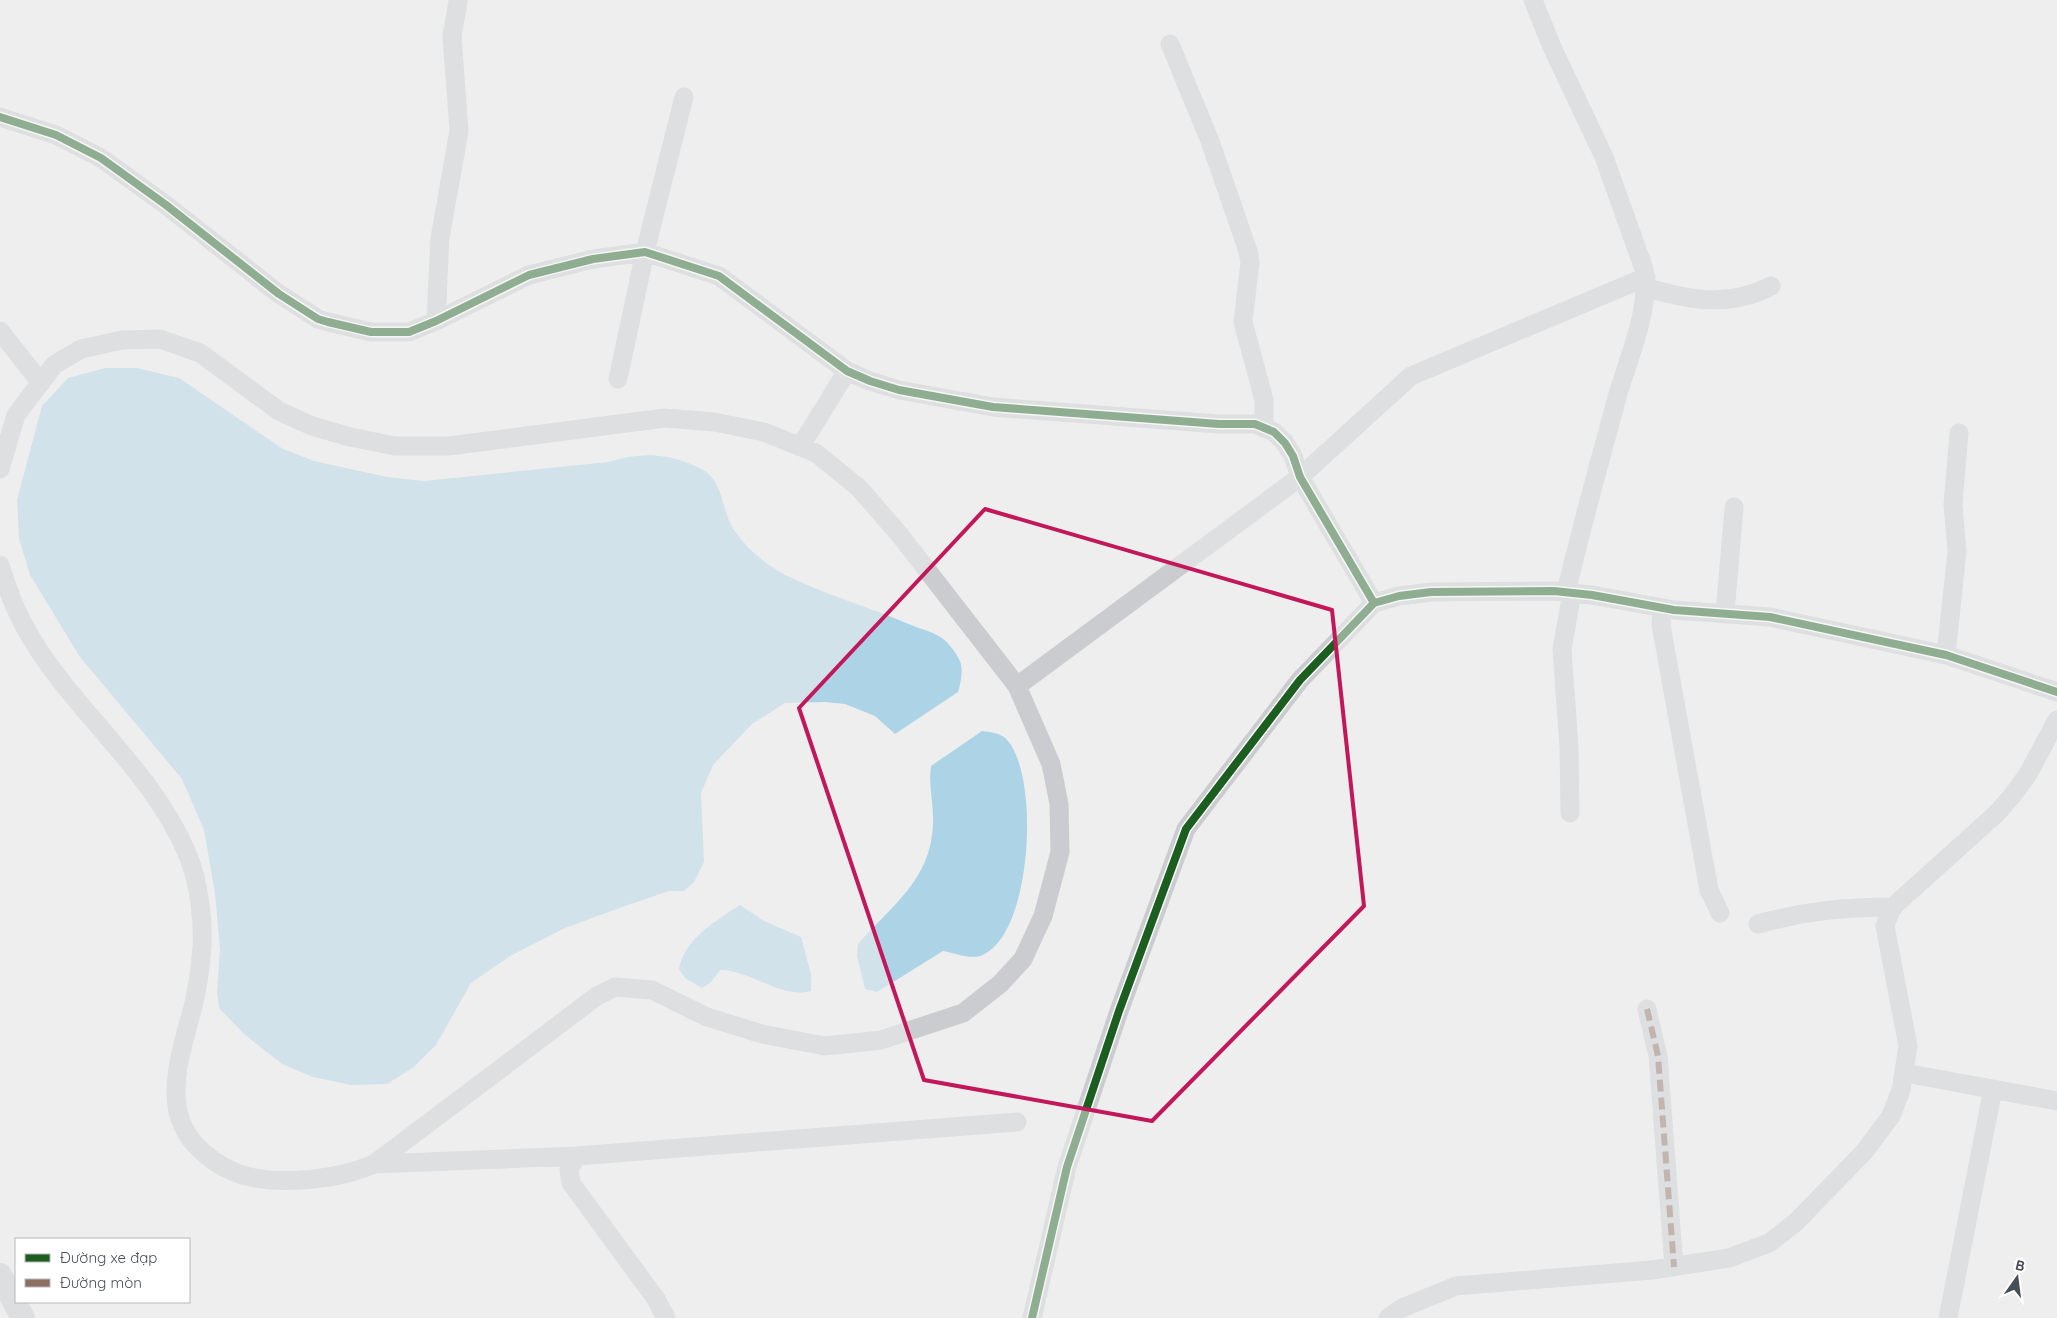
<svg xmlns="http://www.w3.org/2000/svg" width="2057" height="1318" viewBox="0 0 2057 1318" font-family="Quicksand,sans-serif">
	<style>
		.water { fill: #add3e6 }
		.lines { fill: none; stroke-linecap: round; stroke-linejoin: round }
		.minor { stroke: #cacccf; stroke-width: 19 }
		.major { stroke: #c6c9cc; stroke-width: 24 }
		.quiet { stroke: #8d6e63; stroke-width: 6; stroke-dasharray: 12 6; stroke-linecap: butt }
		.cycleway-casing { stroke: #fff; stroke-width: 11 }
		.cycleway { stroke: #1b5e20; stroke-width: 8 }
		.marked { fill: none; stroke: #c2185b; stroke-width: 4; stroke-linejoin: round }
	</style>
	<rect width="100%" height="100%" fill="#efeeee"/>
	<path class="water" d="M105 368H137L179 378 283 449 314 461 387 477 424 481 609 462C642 451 672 453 703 470 724 482 722 513 734 530 749 552 770 568 794 579 832 597 873 608 911 625 921 629 933 632 942 638 948 642 956 653 959 659 964 668 961 682 958 692L895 734 875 716 845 704 825 702 785 703 752 724 713 765 701 793 704 862 694 882 684 891H669L625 906 565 928 512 955 471 983 436 1045 414 1067 387 1084 351 1085 313 1077 282 1064 244 1034 219 1008 217 992 220 950 215 893 204 830 182 779 80 657 30 575 19 538 17 500 42 406 68 378Z
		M982 731C990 732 998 733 1004 737 1041 767 1034 938 980 956 969 959 954 953 943 951L877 992 865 989 857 956 858 944C892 905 931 880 933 824 934 804 928 786 931 766Z
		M740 905 764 921 801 937 811 974V991C783 1000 748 969 720 970L711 982 702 988 685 978 679 969C684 939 716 921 740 905Z"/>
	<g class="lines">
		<path class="minor" d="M1533 0 1552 47 1604 157 1644 269C1650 311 1630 353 1618 394 1600 460 1582 525 1566 592
			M1170 44 1210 141 1248 251 1250 262 1243 322 1264 400V428
			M0 117 56 135 101 158 166 205 279 294 318 319 328 322 371 332H409L436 321 529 275 593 259 645 252 719 276 847 371 870 381 899 390 993 407 1219 424H1255L1274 432 1285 443 1293 456 1300 477 1374 603
			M1647 288C1690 300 1729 308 1771 286
			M436 321 440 238 459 131 452 36 458 2
			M0 331 41 383
			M618 379 645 252 684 97
			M800 447 847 371
			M0 469 16 415 54 365 81 349 122 340 160 339 200 353 279 411 312 426 350 437 395 446H449L665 418 714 422 764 432 816 453 859 488 899 534 1017 686
			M0 565C7 588 15 610 27 631 72 710 151 768 187 853 199 881 205 926 201 957 200 972 197 988 194 1003 182 1052 156 1113 203 1152 217 1165 232 1173 250 1177 287 1185 340 1179 374 1164L597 996 615 987 652 990 707 1017 762 1034 825 1046 881 1040 963 1013 1000 984 1023 959 1043 916 1060 852 1059 804 1051 764 1017 686 1300 477 1411 376 1646 277
			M1662 608 1661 625 1709 890 1720 913
			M1725 614 1734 507
			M1946 655 1957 551 1953 505 1959 433
			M1570 813 1569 747 1562 649 1572 593
			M1758 924C1805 911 1845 907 1893 907
			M1647 1009 1658 1056 1674 1267
			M1905 1073 2057 1101
			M374 1164 577 1156
			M666 1318 656 1299 571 1183 569 1169 577 1156 1017 1122
			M1032 1318 1067 1167 1119 1011 1186 829 1300 680 1374 603 1399 596 1431 592 1554 591 1592 595 1674 610 1770 617 1946 655 2057 692
			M1388 1318 1402 1308 1456 1286 1652 1270 1729 1258 1769 1243 1782 1233 1796 1222 1864 1152 1891 1116 1901 1090 1908 1046 1885 926 1891 910 1896 904 1996 814 2012 796 2028 774 2057 720
			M1948 1318 1993 1089"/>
		<path class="major" d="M0 1275 23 1318"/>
		<path class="quiet" d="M1647 1009 1658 1056 1674 1267"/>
		<defs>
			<path id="cycleway" d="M0 117 56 135 101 158 166 205 279 294 318 319 328 322 371 332H409L436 321 529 275 593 259 645 252 719 276 847 371 870 381 899 390 993 407 1219 424H1255L1274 432 1285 443 1293 456 1300 477 1374 603
				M1032 1318 1067 1167 1119 1011 1186 829 1300 680 1374 603 1399 596 1431 592 1554 591 1592 595 1674 610 1770 617 1946 655 2057 692"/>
		</defs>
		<use href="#cycleway" class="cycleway-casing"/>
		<use href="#cycleway" class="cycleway"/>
	</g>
	<path d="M0 0H2057V1318H0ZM985 509 1332 610 1364 906 1152 1121 924 1080 799 708Z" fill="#efeeee" fill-opacity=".55" fill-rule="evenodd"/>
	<path class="marked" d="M985 509 1332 610 1364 906 1152 1121 924 1080 799 708Z"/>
	<rect x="15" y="1238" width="175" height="65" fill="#ffffff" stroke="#b5b8bc"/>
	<rect x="25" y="1254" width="25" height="8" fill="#1b5e20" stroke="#b5b8bc"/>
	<text x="60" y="1263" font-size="15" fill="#474e58">Đường xe đạp</text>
	<rect x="25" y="1279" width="25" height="8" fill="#8d6e63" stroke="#b5b8bc"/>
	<text x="60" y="1288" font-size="15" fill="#474e58">Đường mòn</text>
	<g transform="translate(2017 1278) rotate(14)" stroke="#ffffff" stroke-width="4" paint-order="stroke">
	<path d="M0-4L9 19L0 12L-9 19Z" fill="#474e58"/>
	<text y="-8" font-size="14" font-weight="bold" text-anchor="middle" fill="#474e58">B</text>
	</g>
</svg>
